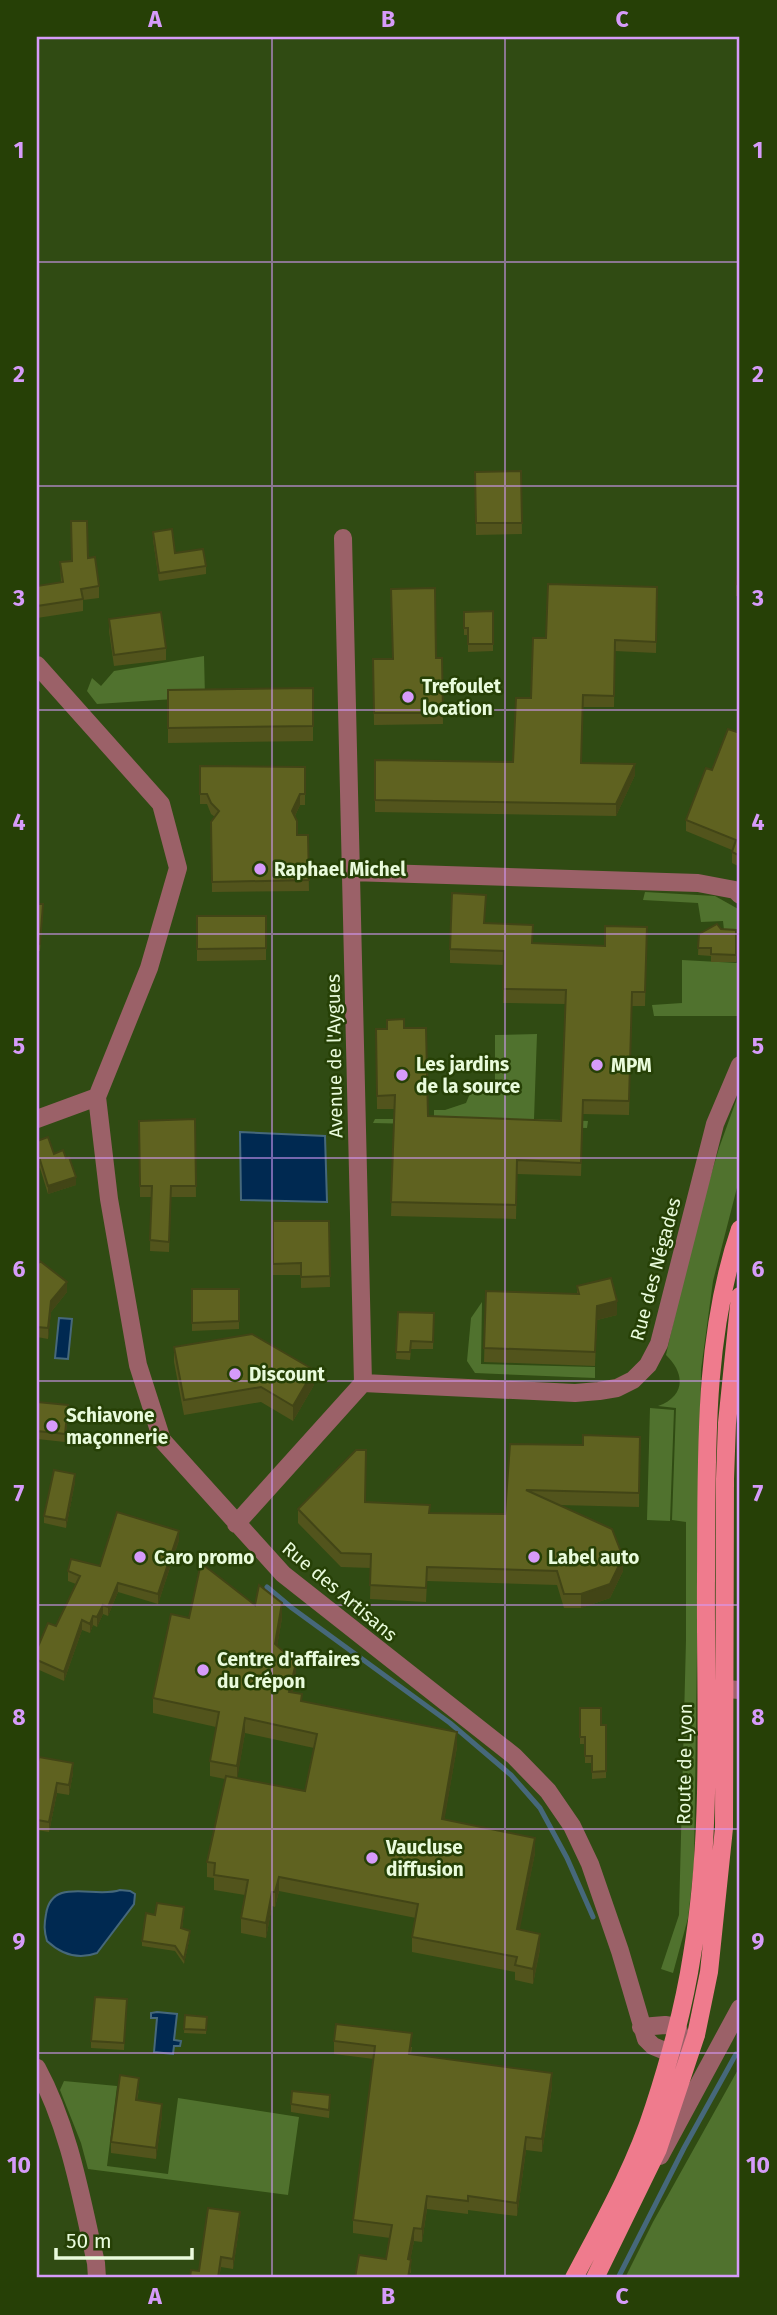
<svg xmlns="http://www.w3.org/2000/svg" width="777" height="2315" viewBox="0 0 777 2315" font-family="'Fira Sans',sans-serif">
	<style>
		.green { fill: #50722e }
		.water { fill: #002951; stroke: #46687b; stroke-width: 2 }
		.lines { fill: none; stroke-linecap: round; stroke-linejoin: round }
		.stream { stroke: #46687b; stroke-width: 5 }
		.minor { stroke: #9b6168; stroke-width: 18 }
		.major { stroke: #ef7b8d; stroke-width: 18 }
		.wall { fill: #52541c; fill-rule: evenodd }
		.shaded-wall { fill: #424516 }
		.building { fill: #5f6220; stroke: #424516; stroke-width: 2 }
		.grid { fill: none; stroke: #d69bfa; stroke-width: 2; stroke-opacity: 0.55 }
		.poi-dot { fill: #d69bfa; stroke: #264006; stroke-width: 2.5 }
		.labels { text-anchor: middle; stroke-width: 5; stroke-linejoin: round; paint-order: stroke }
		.poi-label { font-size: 19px; font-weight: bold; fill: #e9fbdc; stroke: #264006; text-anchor: start }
		.street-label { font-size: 19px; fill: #e9fbdc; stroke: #264006 }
		.neatline { fill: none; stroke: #d69bfa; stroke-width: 2.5 }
		.grid-label { font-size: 23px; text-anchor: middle; font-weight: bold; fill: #d69bfa }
	</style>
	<rect width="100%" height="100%" fill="#304b13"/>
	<path class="green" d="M204 656 205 697 97 704 87 691 92 678 101 686 114 671Z
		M645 892 715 896 740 910V1016H654L652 1005 682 1003V960L737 963 738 932 724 930 723 921 701 922 698 903 643 900Z
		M537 1034 534 1119 588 1121 587 1128 373 1123 375 1119H434V1110H445L466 1103 474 1084 491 1090 495 1081V1035Z
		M740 1090V1176L713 1281 701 1370 694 1865 688 1918 673 1973 661 1969 679 1915 686 1640V1522L672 1520 676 1408 658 1406C686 1396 685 1373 666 1355L692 1239 719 1148Z
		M482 1302 481 1364 595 1367V1378L475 1373 467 1361 471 1318Z
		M650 1408 674 1410 670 1521 647 1520Z
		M740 2066V2278H625L653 2222Z
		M64 2081 117 2086 107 2166 168 2174 178 2098 299 2117 288 2195 88 2169 81 2143 60 2090Z"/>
	<path class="water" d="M240 1132 325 1136 327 1202 241 1200Z
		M59 1318 72 1319 68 1359 55 1358Z
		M120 1890 130 1891 135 1894 134 1904 97 1953C78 1960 61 1954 47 1941 44 1931 44 1925 46 1914 52 1876 95 1899 120 1890Z
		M157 2012 177 2014 174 2040 181 2041 180 2046H174L173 2054 154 2052 157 2018H151V2013Z"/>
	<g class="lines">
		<path class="stream" d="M267 1587 292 1608 450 1723 511 1775 540 1808 567 1858 593 1917
			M618 2278 684 2148 736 2054"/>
		<path class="minor" d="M37 665 161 804 178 868 149 968 97 1097 109 1199 138 1365 162 1440 283 1574 514 1756 548 1791 572 1826 590 1864 620 1951 646 2039 653 2046 670 2053 696 2035
			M350 872 698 883 735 890 740 895
			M37 1119 97 1097
			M363 1383 575 1393 599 1391 617 1388 633 1380 648 1365 659 1344 715 1124 740 1065
			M236 1524 363 1383 343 538
			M709 1688 740 1690
			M641 2027 665 2025 677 2027C688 2048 672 2075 668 2097
			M37 2068C69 2127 81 2197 96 2263L97 2278
			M660 2156 740 2008"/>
		<path class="major" d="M574 2278C603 2223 635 2167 654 2107 670 2058 684 2007 692 1955 713 1831 705 1703 706 1578 707 1462 702 1340 740 1229
			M595 2278 658 2149 696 2035 709 1972 724 1828 725 1479 727 1423 740 1296"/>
	</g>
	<path class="wall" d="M521 471 522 534 476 535 475 472Z
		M153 532 175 553 206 566V574L159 581 153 540Z
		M740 552V597L736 596V584Z
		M88 558 99 586V598L83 600V611L37 618V586L61 582 60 562Z
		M657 587 656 653 615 651 614 707H583L581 763 635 775 616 816 375 812V760L513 762 546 638Z
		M493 611V651L468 652V635H464V612Z
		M109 619 166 648V660L114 666 109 631Z
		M442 658 443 724 374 725 373 659Z
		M313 688V741L168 743V690Z
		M740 733V867L732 863V850L686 831V820L712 770Z
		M200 766 305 767V805H300L295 816 297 835H308L309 891 212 892 211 822 215 817 211 814 207 804H200Z
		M37 904 43 912 40 951H37Z
		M197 916H266V960L197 961Z
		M485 923 533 943 605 946 647 927 645 1006H632L629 1115 583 1114 581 1176 517 1174 516 1219 391 1216 394 1109H377L376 1029 404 1028 428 1116 561 1121 565 1004 503 1003 504 965 450 963V949Z
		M721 929 736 930V962H711V956L698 955 699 934Z
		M195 1119 196 1197H171L169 1252 150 1251 151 1197H140L139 1121Z
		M37 1141 54 1154 76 1185 48 1194 40 1168Z
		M273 1221H329L330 1287 301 1288V1275H273Z
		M37 1265 67 1292 51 1312 48 1339 37 1337Z
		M577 1286 617 1315 597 1320 595 1366 484 1362 486 1291 577 1294Z
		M192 1289H239V1329L192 1331Z
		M398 1312 434 1313 433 1349H411L410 1360 396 1359Z
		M174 1347 314 1385 293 1421 261 1402 184 1415 174 1362Z
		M37 1402 68 1413 65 1442 37 1439Z
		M640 1437 639 1507 558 1505 623 1571 610 1598 581 1608H564L557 1585 427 1581 426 1602 370 1599 371 1568 341 1567 298 1523V1509L365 1502 430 1513 505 1514 510 1444 583 1445Z
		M75 1482 66 1528 44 1523V1516Z
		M179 1540 158 1604 118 1592 108 1616 103 1614 97 1627 93 1625 90 1633 82 1630 64 1681 37 1669V1649L56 1626 76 1584 68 1581V1571L100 1566Z
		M255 1605 282 1618 277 1646 296 1678 292 1692 302 1701 457 1747 444 1820 535 1853 519 1930 540 1949 533 1984 515 1980V1972L412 1952V1937L416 1918 279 1891 275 1907 272 1906 266 1938 241 1933V1918L245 1895 214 1890V1878L207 1877V1862L225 1779 210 1776V1761L216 1727 153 1713V1698L189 1618ZM245 1733 314 1748 305 1791 237 1778Z
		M580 1708 601 1725H606V1778L592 1779V1763H585V1744H580Z
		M37 1766 73 1773 69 1795 57 1793 49 1832 37 1830Z
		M184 1912 182 1929 190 1936 184 1964 175 1951 142 1946V1941L155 1915Z
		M127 1999 124 2050 91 2048V2041Z
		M185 2015 207 2017 206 2034 184 2033Z
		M334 2041 412 2047 411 2054 552 2087 542 2152 526 2150 517 2216 468 2210V2214L427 2209 422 2242 414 2241 410 2260 411 2273 386 2259 390 2238 353 2233V2220L374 2059 334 2054Z
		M139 2089 137 2101 162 2115 156 2159 111 2153V2142Z
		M330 2103 329 2118 291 2112V2104Z
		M240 2222 233 2269 221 2267 219 2278H190L199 2271Z"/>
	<path class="shaded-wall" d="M635 764V775L616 816V804Z
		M300 794V805L292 822V811Z
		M40 1160V1168L37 1169V1161Z
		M76 1177V1185L48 1194V1186Z
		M67 1282V1292L51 1312 48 1339V1328L51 1301Z
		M617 1301V1315L597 1320 595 1366 597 1306Z
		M314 1370V1385L293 1421V1406Z
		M75 1474V1482L66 1528V1520Z
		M179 1531V1540L158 1604V1594Z
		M623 1557V1571L610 1598 581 1608V1594Z
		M118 1583V1592L108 1616V1607Z
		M282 1603V1618L275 1659V1644Z
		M103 1605V1614L97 1627V1617Z
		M93 1616V1625L90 1633V1624Z
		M82 1620V1630L64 1681V1672Z
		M296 1663V1678L289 1706V1692Z
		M245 1718V1733L237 1781V1766Z
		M457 1732V1747L442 1834V1819Z
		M73 1763V1773L69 1795V1785Z
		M57 1783V1793L49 1832V1822Z
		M535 1838V1853L517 1944V1929Z
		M279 1877V1891L275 1907V1892Z
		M272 1892V1906L266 1938V1923Z
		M190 1931V1936L184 1964V1959Z
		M540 1934V1949L533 1984V1969Z
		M552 2073V2087L542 2152V2139Z
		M162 2104V2115L156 2159V2148Z
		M526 2137V2150L517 2216V2203Z
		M427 2196V2209L422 2242V2229Z
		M240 2212V2222L233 2269V2259Z
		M414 2228V2241L408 2272V2259Z"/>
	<path class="building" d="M521 471 522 523H476L475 472Z
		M71 521H87L88 558 95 557 99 586 81 589 83 599 37 606V586L63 582 60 562 72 561Z
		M172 529 175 553 203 549 206 566 159 573 153 532Z
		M740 552V585L736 584Z
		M548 584 657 587 656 642 615 640 614 696 583 695 581 763 635 764 616 804 375 800V760L513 762 516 698H531L533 638H546Z
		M435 588 436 658H442L443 713H374L373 659H393L391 589Z
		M493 611V644H468V628H464V612Z
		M161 612 166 648 114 655 109 619Z
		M313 688V726L168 728V690Z
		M728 729 740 733V856L732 852 736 840 686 820 706 768 712 770Z
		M200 766 305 767V794H300L292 811 297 821V835H308L309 880 212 882 211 822 219 811 211 803 207 794H200Z
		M452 893 486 895 484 923 533 925 532 943 605 946V926L647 927 645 992H632L629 1101 583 1100 581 1163 517 1160 516 1205 391 1202 395 1095 377 1096 376 1029H387V1020L404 1019V1028H426L428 1116 561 1121 566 990 503 989 504 951 450 949Z
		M37 904H43L40 944H37Z
		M197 916H266V948L197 949Z
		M717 924 721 929 736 930V955L711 954V948H698L699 934Z
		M195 1119 196 1186H171L169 1242 150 1240 152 1186H140L139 1121Z
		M48 1137 54 1154 63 1150 66 1158 69 1157 76 1177 48 1186 40 1160 37 1161V1141Z
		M273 1221H329L330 1276 301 1277V1263L273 1264Z
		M40 1261 67 1282 51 1301 48 1328 37 1327V1265Z
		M611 1278 617 1301 597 1306 595 1352 484 1348 486 1291 579 1294 577 1286Z
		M192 1289H239V1321L192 1323Z
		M398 1312 434 1313 433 1342 411 1341 410 1352H396Z
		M252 1334 314 1370 293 1406 261 1387 184 1400 174 1347Z
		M37 1402 68 1405 65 1434 37 1431Z
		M583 1435 640 1437 639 1493 526 1490 612 1529 623 1557 610 1584 581 1594H564L557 1571 427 1567 426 1588 370 1585 371 1554 341 1553 298 1509 356 1450H366L365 1502 430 1505 429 1513 505 1514 510 1444 583 1445Z
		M54 1470 75 1474 66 1520 44 1516Z
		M117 1512 179 1531 158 1594 118 1583 108 1607 103 1605 97 1617 93 1616 90 1624 82 1620 64 1672 37 1660V1649L48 1623 56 1626 80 1576 68 1571 71 1559 100 1566Z
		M201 1563 255 1605 259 1585 282 1603 275 1644 296 1663 289 1692 302 1694 301 1701 457 1732 442 1819 535 1838 517 1929 540 1934 533 1969 515 1965 517 1957 412 1937 418 1904 279 1877 275 1892H272L266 1923 241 1918 248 1880 214 1875 215 1863 207 1862 226 1776 305 1791 317 1734 245 1718 237 1766 210 1761 219 1712 153 1698 171 1614 189 1618Z
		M580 1708H601V1725H606V1771L592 1772V1756H585V1737H580Z
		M39 1757 73 1763 69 1785 57 1783 49 1822 37 1820V1766Z
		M157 1903 184 1907 181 1928 190 1931 184 1959 175 1946 142 1941 146 1913 155 1915Z
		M95 1997 127 1999 124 2043 91 2041Z
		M185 2015 207 2017 206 2030 184 2029Z
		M336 2024 412 2033 409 2054 552 2073 542 2139 526 2137 517 2203 468 2196V2201L427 2196 422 2229 414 2228 408 2259 411 2260 408 2278H355L359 2255 386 2259 392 2225 353 2220 375 2046 334 2041Z
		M120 2075 139 2078 136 2100 162 2104 156 2148 111 2142Z
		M292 2091 330 2095 329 2110 291 2104Z
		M208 2208 240 2212 233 2259 221 2257 218 2278H190L191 2270 199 2271Z"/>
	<path class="grid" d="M272 37V2278M505 37V2278M37 262H740M37 486H740M37 710H740M37 934H740M37 1158H740M37 1381H740M37 1605H740M37 1829H740M37 2053H740"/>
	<g class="poi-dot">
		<circle cx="408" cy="697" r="7"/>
		<circle cx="260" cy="869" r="7"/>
		<circle cx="597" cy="1065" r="7"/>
		<circle cx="402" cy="1075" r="7"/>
		<circle cx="235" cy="1374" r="7"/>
		<circle cx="52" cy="1426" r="7"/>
		<circle cx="140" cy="1557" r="7"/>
		<circle cx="534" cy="1557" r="7"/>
		<circle cx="203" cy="1670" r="7"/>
		<circle cx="372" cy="1858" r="7"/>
	</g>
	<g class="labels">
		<g class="poi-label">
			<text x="422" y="693">Trefoulet<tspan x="422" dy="22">location</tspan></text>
			<text x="274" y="876">Raphael Michel</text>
			<text x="416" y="1071">Les jardins<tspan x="416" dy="22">de la source</tspan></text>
			<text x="611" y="1072">MPM</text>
			<text x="249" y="1381">Discount</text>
			<text x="66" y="1422">Schiavone<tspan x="66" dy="22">maçonnerie</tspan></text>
			<text x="154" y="1564">Caro promo</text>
			<text x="548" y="1564">Label auto</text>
			<text x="217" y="1666">Centre d'affaires<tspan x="217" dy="22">du Crépon</tspan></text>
			<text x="386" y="1854">Vaucluse<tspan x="386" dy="22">diffusion</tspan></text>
		</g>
		<g class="street-label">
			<text transform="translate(334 1056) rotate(-91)" y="7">Avenue de l'Aygues</text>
			<text transform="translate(655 1269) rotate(-75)" y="7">Rue des Négades</text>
			<text transform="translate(340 1591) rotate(40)" y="7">Rue des Artisans</text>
			<text transform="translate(684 1764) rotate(-89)" y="7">Route de Lyon</text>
		</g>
	</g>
	<rect width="777" height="2315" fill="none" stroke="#264006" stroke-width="77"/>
	<path d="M56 2248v10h136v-10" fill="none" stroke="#e9fbdc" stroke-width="3.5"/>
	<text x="66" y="2248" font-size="21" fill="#e9fbdc" stroke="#264006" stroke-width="5" paint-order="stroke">50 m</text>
	<rect x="38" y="38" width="700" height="2238" class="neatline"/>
	<g class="grid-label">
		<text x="155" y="27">A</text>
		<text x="388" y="27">B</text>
		<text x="622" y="27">C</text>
		<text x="19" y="158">1</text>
		<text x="758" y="158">1</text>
		<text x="19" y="382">2</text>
		<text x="758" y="382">2</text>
		<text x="19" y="606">3</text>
		<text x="758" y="606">3</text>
		<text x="19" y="830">4</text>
		<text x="758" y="830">4</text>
		<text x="19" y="1054">5</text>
		<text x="758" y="1054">5</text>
		<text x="19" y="1277">6</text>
		<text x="758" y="1277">6</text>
		<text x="19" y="1501">7</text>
		<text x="758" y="1501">7</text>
		<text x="19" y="1725">8</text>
		<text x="758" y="1725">8</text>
		<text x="19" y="1949">9</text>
		<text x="758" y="1949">9</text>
		<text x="19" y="2173">10</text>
		<text x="758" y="2173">10</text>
		<text x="155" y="2304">A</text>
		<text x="388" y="2304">B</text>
		<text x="622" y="2304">C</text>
	</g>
</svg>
